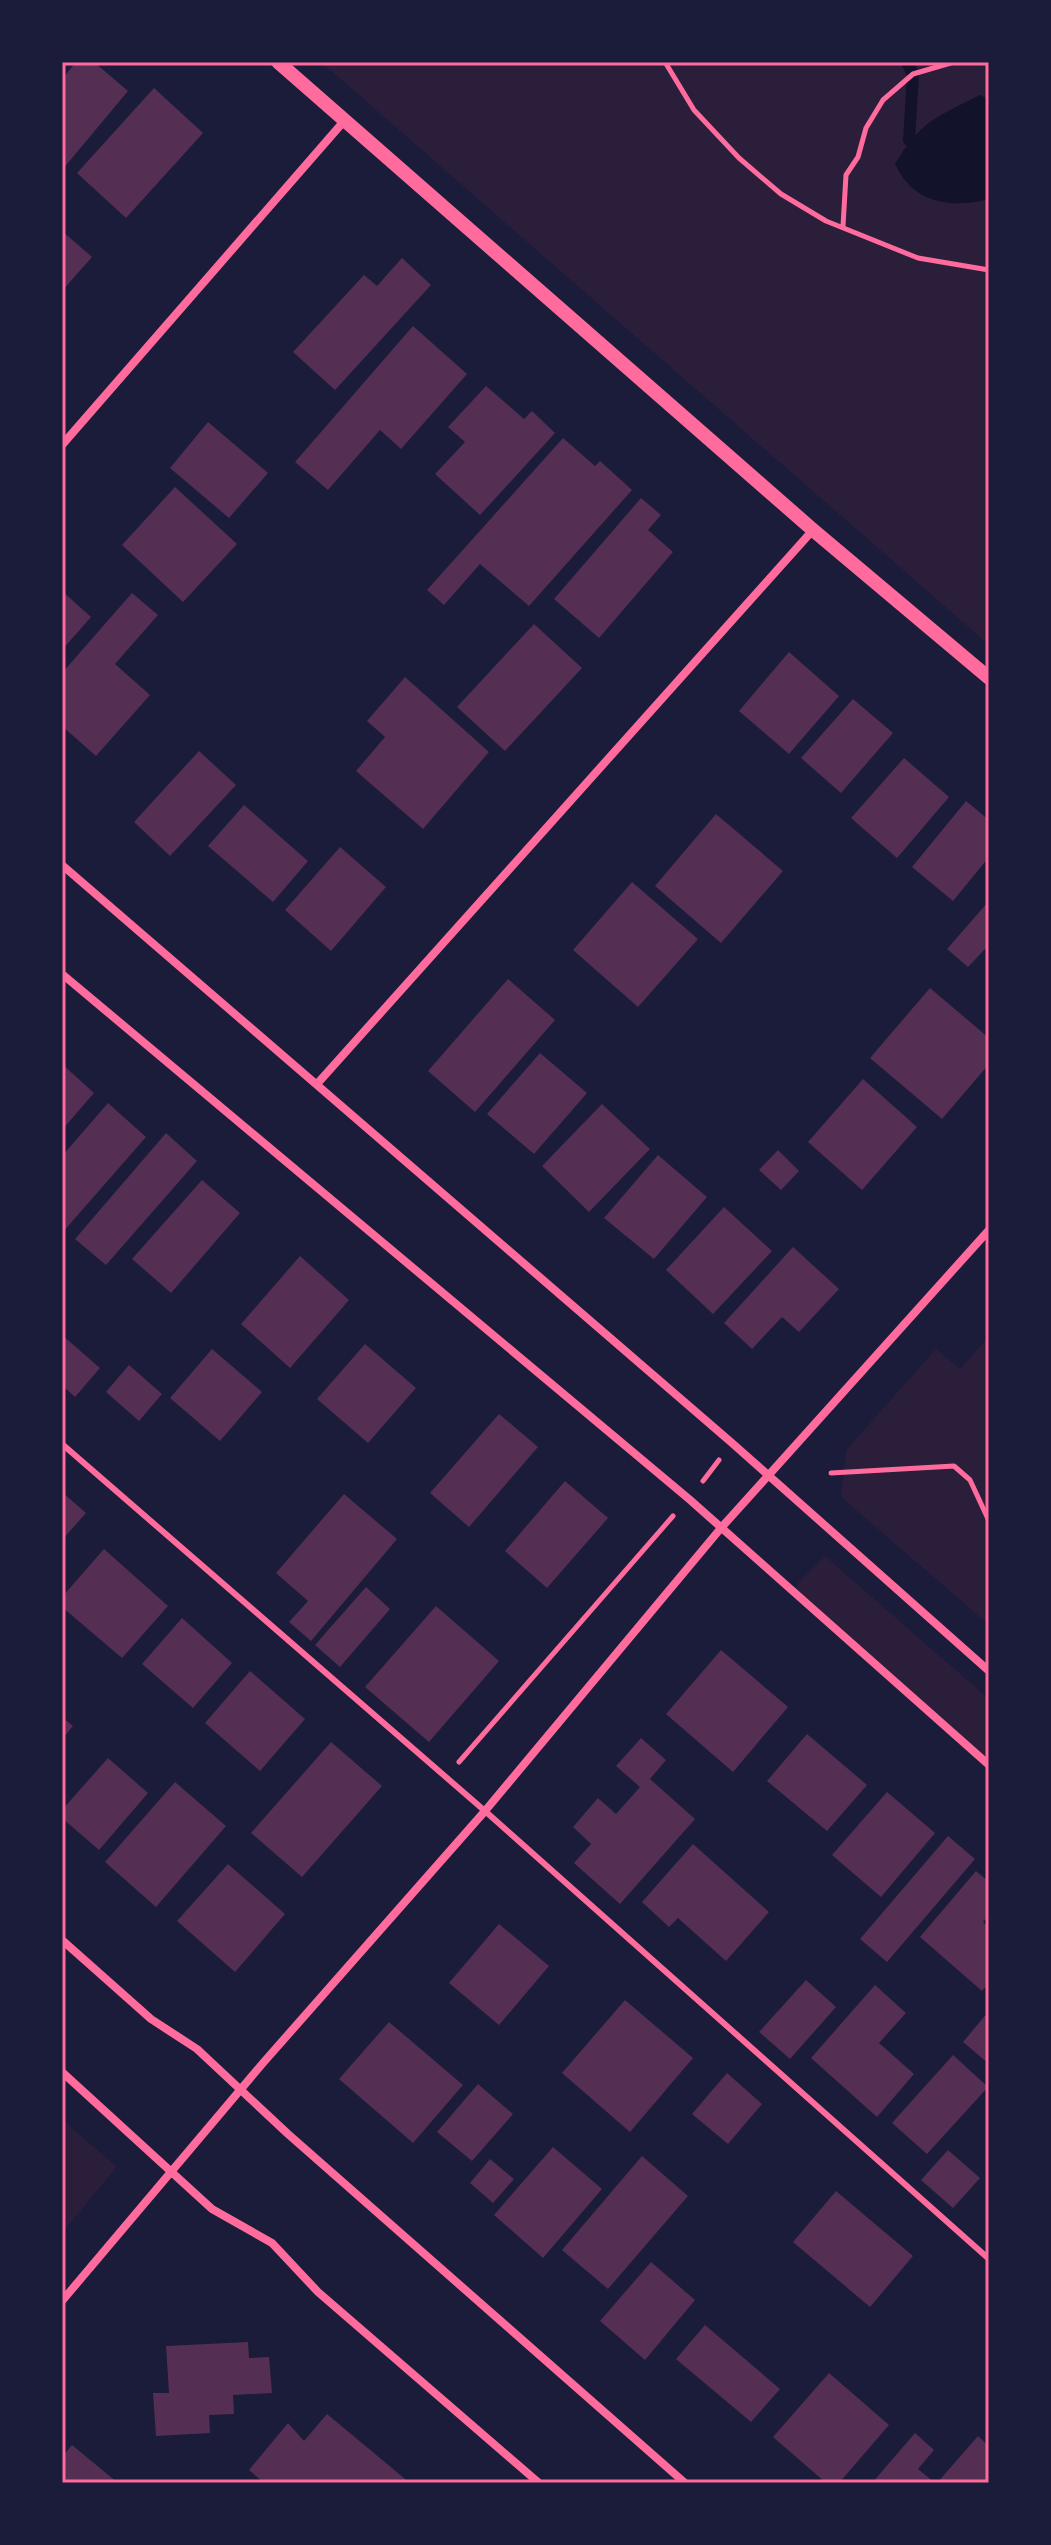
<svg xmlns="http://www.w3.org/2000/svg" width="1051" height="2545" viewBox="0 0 1051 2545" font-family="'Noto Serif',serif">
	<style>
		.green { fill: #2a1e3b }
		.water { fill: #12122b }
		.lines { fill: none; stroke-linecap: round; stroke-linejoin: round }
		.stream { stroke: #12122b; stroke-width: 12 }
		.building { fill: #542f53 }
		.path { stroke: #ff6b9d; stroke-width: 5 }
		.service { stroke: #ff6b9d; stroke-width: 6 }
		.minor { stroke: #ff6b9d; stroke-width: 8 }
		.tertiary { stroke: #ff6b9d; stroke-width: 14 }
		.neatline { fill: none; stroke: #ff6b9d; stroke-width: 3 }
	</style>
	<rect width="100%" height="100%" fill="#1b1b3a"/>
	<path class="green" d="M321 62H989V645Z
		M989 1336V1625L841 1497 846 1450 936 1349 960 1369Z
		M825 1556 989 1699V1762L796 1592 797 1584Z
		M62 2119 117 2167 62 2233Z"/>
	<path class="water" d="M980 95 989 99V199C950 209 913 203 895 164 921 120 937 117 980 95Z"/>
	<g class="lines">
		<path class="stream" d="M907 62 913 74 909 140"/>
	</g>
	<path class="building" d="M76 62H94L128 91 62 170V79Z
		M154 88 203 133 126 218 77 173Z
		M62 231 92 257 62 291Z
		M402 258 431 285 335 390 293 352 364 275 377 286Z
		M413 326 467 374 401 449 380 430 328 490 295 462Z
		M486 386 524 419 532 411 555 433 480 515 435 474 465 442 448 427Z
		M208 422 268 473 229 518 170 468Z
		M563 438 595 466 600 461 632 490 529 606 480 564 444 605 427 590Z
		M175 487 237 544 183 602 122 545Z
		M641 498 661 515 648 530 673 552 599 638 554 599Z
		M62 591 91 617 62 650Z
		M132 593 158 615 115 664 150 695 96 756 62 726V673Z
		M534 624 582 668 505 751 457 707Z
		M789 652 839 696 789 754 739 711Z
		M405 677 489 752 423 829 356 771 385 737 367 721Z
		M853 699 893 733 841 793 801 758Z
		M199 751 236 785 170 856 134 822Z
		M904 758 949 797 897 858 851 818Z
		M966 801 989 820V857L953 901 912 867Z
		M244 805 308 861 273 902 208 846Z
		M716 814 783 871 721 943 655 886Z
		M340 847 386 887 331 951 285 910Z
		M632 882 698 939 638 1007 573 950Z
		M989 901V952L985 949 968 967 947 949Z
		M508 979 555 1020 475 1112 428 1071Z
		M930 988 989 1038V1064L942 1119 870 1058Z
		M540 1053 587 1093 534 1154 487 1114Z
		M62 1064 94 1093 62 1130Z
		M863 1079 917 1127 862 1190 808 1142Z
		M108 1103 146 1137 62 1233V1156Z
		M602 1104 650 1149 589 1212 542 1166Z
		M166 1133 197 1161 106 1265 75 1239Z
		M778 1150 799 1171 781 1190 759 1170Z
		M658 1155 707 1197 654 1259 604 1218Z
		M202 1180 240 1213 171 1293 132 1259Z
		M724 1207 772 1251 713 1314 666 1270Z
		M793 1247 839 1289 799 1332 782 1317 752 1349 724 1323Z
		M300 1256 349 1300 290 1368 241 1324Z
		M62 1335 100 1368 75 1397 62 1385Z
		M365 1344 416 1388 368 1443 317 1399Z
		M212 1349 262 1392 220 1441 170 1398Z
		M129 1365 162 1394 139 1421 106 1392Z
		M499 1414 538 1447 469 1527 430 1493Z
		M565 1481 608 1518 547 1588 505 1551Z
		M62 1492 86 1513 62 1540Z
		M344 1494 397 1539 311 1641 289 1622 308 1601 276 1573Z
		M104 1549 168 1606 122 1658 62 1607V1597Z
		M366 1587 390 1609 340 1667 315 1645Z
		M436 1606 499 1661 429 1742 365 1687Z
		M182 1618 232 1663 193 1708 142 1664Z
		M721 1650 788 1707 733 1772 666 1714Z
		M250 1671 305 1719 260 1771 205 1723Z
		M62 1717 73 1726 62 1739Z
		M807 1734 867 1785 827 1831 767 1781Z
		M641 1738 666 1760 650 1779 695 1819 620 1904 574 1863 591 1844 573 1827 598 1798 616 1814 640 1787 616 1766Z
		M331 1742 382 1786 302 1877 251 1833Z
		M108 1758 148 1793 99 1850 62 1818V1810Z
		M175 1782 226 1826 156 1907 105 1862Z
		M887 1792 935 1833 881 1897 832 1855Z
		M948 1836 975 1859 887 1962 860 1939Z
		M693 1844 769 1912 726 1961 678 1918 669 1927 642 1902Z
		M228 1864 285 1914 235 1972 177 1921Z
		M976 1871 989 1882V1915L983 1922 989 1927V1983L982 1991 920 1937Z
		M499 1924 549 1966 499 2025 449 1983Z
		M806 1980 836 2007 790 2059 759 2032Z
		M875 1985 906 2013 879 2043 914 2074 877 2117 811 2058Z
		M625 2000 693 2058 630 2132 562 2073Z
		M989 2011V2064L963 2042Z
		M389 2022 463 2085 413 2143 339 2079Z
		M953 2055 988 2087 927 2154 892 2123Z
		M727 2073 762 2104 728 2144 692 2114Z
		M478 2084 513 2114 472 2161 437 2132Z
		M553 2147 602 2189 543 2258 494 2215Z
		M948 2150 980 2178 953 2208 921 2180Z
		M642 2156 688 2196 608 2289 562 2250Z
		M490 2159 514 2179 493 2203 470 2183Z
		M836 2191 913 2256 870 2307 793 2242Z
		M651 2262 695 2300 645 2360 600 2321Z
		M705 2325 780 2389 751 2422 676 2359Z
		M248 2342 249 2358 269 2357 272 2393 233 2395 234 2414 209 2415 210 2433 156 2436 153 2393H169L166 2346Z
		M829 2373 889 2425 839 2483H826L773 2437Z
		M327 2414 410 2483H264L249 2470 288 2423 304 2441Z
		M915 2433 934 2450 918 2469 935 2483H872Z
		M978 2436 989 2446V2483H937Z
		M72 2445 118 2483H62V2457Z"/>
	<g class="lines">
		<path class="path" d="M665 62 694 110 739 158 781 194 826 221 918 258 989 270
			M843 226 846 175 858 157 866 128 883 100 913 74 954 62
			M831 1473 954 1466 970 1480 989 1521
			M703 1481 719 1460
			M459 1762 673 1516"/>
		<path class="service" d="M62 1444 485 1811 989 2259"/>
		<path class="minor" d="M62 445 345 120
			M62 865 732 1443 989 1671
			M62 974 689 1499 989 1765
			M317 1084 813 530
			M62 1940 151 2019 197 2049 288 2134 685 2483
			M62 2072 212 2209 272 2243 318 2292 539 2483
			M62 2301 263 2063 485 1811 721 1528 989 1230"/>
		<path class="tertiary" d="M278 62 813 530 989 678"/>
	</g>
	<rect width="1051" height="2545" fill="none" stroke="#1b1b3a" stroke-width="128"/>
	<rect x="64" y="64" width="923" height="2417" class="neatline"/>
</svg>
